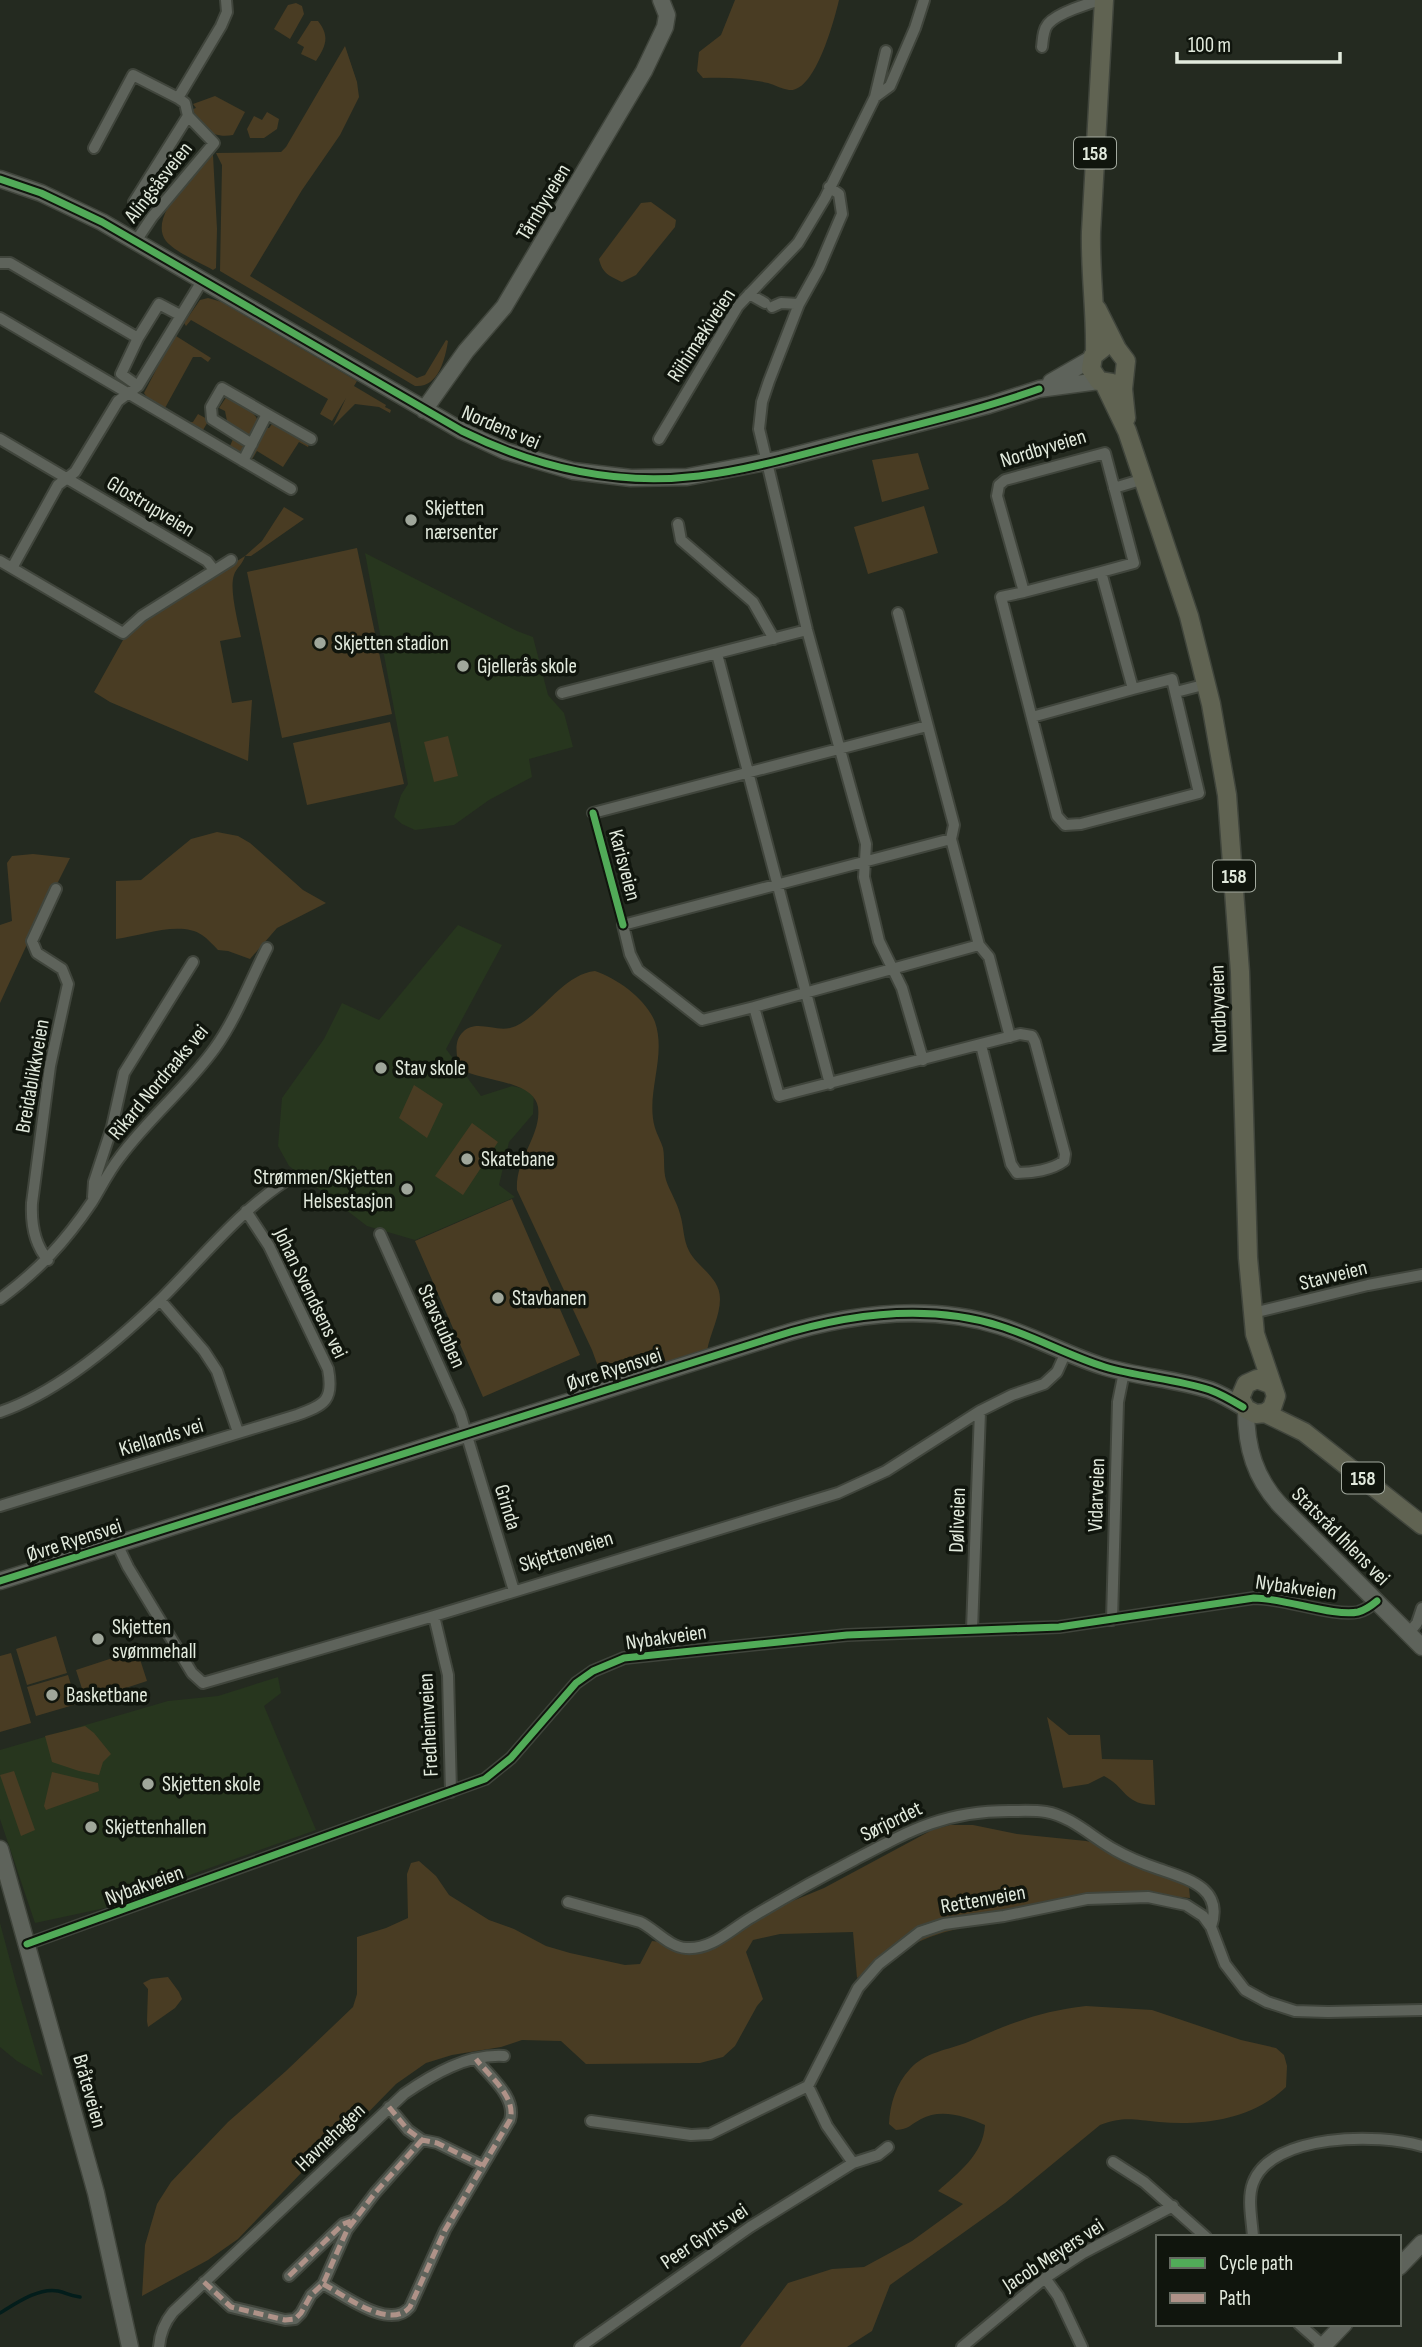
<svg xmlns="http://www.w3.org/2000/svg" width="1422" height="2347" viewBox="0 0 1422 2347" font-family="'Sofia Sans Condensed',sans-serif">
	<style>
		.built { fill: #27361e }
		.green { fill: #493c23 }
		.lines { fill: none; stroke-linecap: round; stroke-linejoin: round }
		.stream { stroke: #031d1b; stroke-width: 3.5 }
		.street-casing { stroke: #40453c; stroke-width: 14 }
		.secondary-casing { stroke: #40453c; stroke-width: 19 }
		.primary-casing { stroke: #40453c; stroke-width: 21 }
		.street { stroke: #5e635b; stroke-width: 10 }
		.secondary { stroke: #5e635b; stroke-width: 16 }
		.primary { stroke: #606352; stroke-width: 18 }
		.quiet { stroke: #af9288; stroke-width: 5; stroke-dasharray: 10 5; stroke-linecap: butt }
		.cycleway-casing { stroke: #10150d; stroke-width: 11 }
		.cycleway { stroke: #51ab58; stroke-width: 7 }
		.poi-dot { fill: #a0a79b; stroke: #10150d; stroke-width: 2.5 }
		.labels { text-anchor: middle; stroke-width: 7; stroke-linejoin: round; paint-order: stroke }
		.shield { fill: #10150d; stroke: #a3aa9f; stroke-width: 2 }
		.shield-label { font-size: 19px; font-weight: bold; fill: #e2eadd }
		.street-label { font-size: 21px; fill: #e2eadd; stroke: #10150d }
		.poi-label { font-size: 21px; fill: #e2eadd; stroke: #10150d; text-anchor: start }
	</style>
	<rect width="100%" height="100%" fill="#242a20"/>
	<path class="built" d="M365 553 517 631 533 637 548 695 564 713 573 747 529 759 532 777 489 800 454 825 415 830 402 824 394 817 401 795 408 784Z
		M458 925 502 945 446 1049 481 1096 512 1086 534 1091 533 1114 509 1142 499 1185 515 1197 415 1240 367 1226 289 1166 278 1146 282 1098 324 1039 342 1003 379 1020Z
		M278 1677 281 1693 264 1706 316 1830 173 1881 105 1908 35 1923 0 1819V1750L168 1701 218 1696Z
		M0 1923 16 1983 43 2076 17 2061 0 2047Z"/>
	<path class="green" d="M735 0H839C834 21 815 93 789 90 782 89 775 85 768 83 747 78 725 77 703 78L697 71 699 52 721 35Z
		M296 3 302 6 304 14 290 39 274 29 288 5Z
		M311 21H318C330 36 326 46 316 61L301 54 304 47 297 43Z
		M345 46 357 82 359 97 340 135 302 190 250 276 417 378 425 375 446 340 448 341C445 360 438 388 415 386L220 271 222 165 216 153 281 152 286 147Z
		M215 96 245 112 233 135C214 139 198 128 193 109L196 108 193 104Z
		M267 112 279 119 277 129 264 138H250L247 129 254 116 262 120Z
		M211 153 213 155 217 229 216 268 213 270C201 263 175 252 166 241 147 217 196 171 211 153Z
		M651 202 676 220 675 227 636 275 622 282C609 276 602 273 599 259L641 203Z
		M208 298 222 302 357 381 354 386 386 405 385 407 391 410 390 413 379 407 355 404 333 426 346 398 332 421 320 414 328 399 191 320 186 326 184 323 200 300Z
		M176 336 211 358 208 362 201 357H193L165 408 189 422H193L198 414 209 420 203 430 230 446 233 439 221 432 222 429 245 445 241 454 161 409 152 401V399L149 400 144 393 171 341Z
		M227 396C236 402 257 412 258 422 259 428 254 434 251 439L228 426 225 411 219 408Z
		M272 424 309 444 308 447 299 442 283 467 257 451 251 461 254 449 266 428H269Z
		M918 453 929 489 882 502 872 460Z
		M924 506 938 553 868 574 854 527Z
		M284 507 304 519 251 556H245C243 564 236 568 234 575 229 589 238 622 241 637L220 641 232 703 252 700 248 761 110 702 94 692 123 640 148 618 245 556 262 541Z
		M357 548 392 714 282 738 247 572Z
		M390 722 404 784 307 805 293 743Z
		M448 736 458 776 434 782 424 742Z
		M217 832 238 836 250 843 303 890 326 903 277 928 250 959 228 951 218 950C213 945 208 939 202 935 181 920 140 936 116 939V881L141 880 191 839Z
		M33 854 70 858 29 940 0 1003V925L12 921 7 863 12 856Z
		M595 971C618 979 646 999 655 1022 667 1057 645 1094 655 1128 657 1135 661 1141 663 1148 665 1159 663 1169 666 1180 670 1192 677 1202 680 1214 684 1227 683 1239 689 1251 698 1268 720 1277 720 1299 720 1316 710 1334 707 1351L608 1394 592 1350 517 1190C515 1159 542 1135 538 1107 533 1079 479 1082 459 1068 457 1056 453 1041 463 1032 476 1019 495 1032 510 1028 538 1021 560 975 595 971Z
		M414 1085 443 1104 427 1138 399 1118Z
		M472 1123 498 1142 463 1195 435 1176Z
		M512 1199 580 1355 483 1397 415 1241Z
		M56 1636 67 1673 27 1685 16 1649Z
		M137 1650 147 1681 86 1701 76 1670Z
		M11 1653 31 1723 0 1732V1656Z
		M68 1675 77 1704 36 1716 27 1687Z
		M1047 1717 1069 1735H1100L1102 1759 1153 1760 1155 1805C1124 1805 1127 1788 1104 1776L1088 1784 1063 1788Z
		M85 1726 94 1733 111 1754 103 1762 99 1775 79 1771 52 1762 45 1736Z
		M14 1771 35 1830 21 1836 0 1775Z
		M52 1772 98 1783 99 1791 46 1810 44 1806Z
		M950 1825H973L1017 1834 1086 1841 1128 1850 1178 1876 1189 1888 1190 1898C1134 1891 1085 1903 1031 1915 1006 1920 981 1923 957 1929 920 1937 887 1957 857 1978L853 1932 780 1934 753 1940 746 1952 763 1999 757 2006 735 2046 723 2057 700 2063 586 2064 561 2041 522 2040 501 2047 452 2055 426 2063 396 2084 348 2133 326 2147 238 2239 208 2260 142 2296 145 2245 157 2204 171 2182 228 2122 286 2071 353 2007 357 1994V1937L386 1928 408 1918 407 1874 411 1863 419 1861 436 1876 449 1895 489 1920 514 1929 546 1946 570 1953 625 1965 640 1964 652 1941 699 1946 761 1914 824 1888 932 1830Z
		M168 1977 179 1992 182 1999 175 2008 148 2027 147 2021 148 1989 143 1983 151 1979Z
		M1086 2006 1152 2010 1241 2040 1276 2048 1284 2055 1287 2066 1286 2087C1253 2119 1203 2126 1159 2122 1134 2120 1124 2116 1100 2125L1005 2203 890 2285 872 2331 847 2347H740L788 2283 832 2269 864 2267 912 2241 963 2204 938 2191C958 2173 983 2155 985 2125 966 2116 940 2108 921 2119 910 2125 909 2129 896 2130L889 2124C890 2104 896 2084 910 2069 925 2052 948 2050 968 2042 1009 2024 1040 2011 1086 2006Z"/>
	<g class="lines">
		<path class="stream" d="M0 2313C15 2304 39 2287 58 2291 67 2293 69 2296 80 2297"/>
		<defs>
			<path id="street" d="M1042 47C1043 39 1043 30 1048 24 1057 13 1089 3 1102 0
				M875 97 886 51
				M94 148 133 75 178 98
				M829 187 839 194 842 214 819 268 799 304 769 381 762 402 759 429 807 630 866 844 864 877 879 941 902 988 923 1060
				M134 202 188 116 185 103 178 98 221 26 227 12 226 0
				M136 241 152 217 214 143 188 116
				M0 263H10L138 338 159 304 180 315
				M749 294 765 303
				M772 307 781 303 799 304
				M0 318 291 489
				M138 386 121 374 138 338
				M267 414 311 439
				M0 439 207 561 214 570
				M659 439 738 306 798 243 825 198 875 97 890 86 915 28 924 0
				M243 461 267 414 222 388 211 407 212 419 252 444
				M1114 488 1144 479
				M678 524 681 540 753 602 774 639
				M0 561 123 633 142 616 231 560
				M12 568 58 485 75 472 118 401 138 386 202 281
				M1101 572 1134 563 1105 453 1005 480 999 485 997 496 1024 592 1001 597 1057 816 1065 825 1081 824 1199 793 1172 679 1133 689
				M1024 592 1101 572 1133 689 1032 717
				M898 613 954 825 951 839 979 945 989 957 1010 1037
				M717 654 830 1084
				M1176 692 1207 684
				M562 693 807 630
				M593 813 927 726
				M951 839 623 925 630 954 638 970 702 1020 754 1007 779 1096 1020 1034 1032 1036 1035 1042 1065 1154 1064 1161C1052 1170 1032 1173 1017 1173L1011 1164 981 1045
				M754 1007 979 945
				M93 1197 94 1182 112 1127 124 1073 193 962
				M380 1234 460 1413 514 1591
				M48 1260C34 1244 31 1224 32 1203L50 1066 68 984 62 969 37 953 32 941 56 889
				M0 1299C39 1270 65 1242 92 1202 101 1187 109 1171 120 1157 149 1118 187 1087 215 1048 237 1017 250 981 267 948
				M160 1300 204 1351 217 1371 238 1432
				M1253 1313 1368 1285 1422 1275
				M0 1412C59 1392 118 1341 162 1298 203 1257 238 1212 287 1180
				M0 1506 297 1415C325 1405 334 1400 328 1369L269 1246 246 1211
				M117 1544 128 1567 192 1673 203 1683 434 1616 838 1493 886 1471 980 1411 1012 1395 1044 1384 1057 1372 1066 1352
				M434 1616 448 1675 451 1792
				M1112 1620 1118 1402 1124 1372
				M972 1630 980 1411
				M1408 1634 1417 1623 1422 1608
				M568 1902 640 1922C655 1929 669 1947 686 1948 712 1950 731 1929 752 1917 785 1897 819 1878 854 1860 909 1831 944 1811 1009 1811 1021 1811 1034 1810 1046 1812 1071 1816 1093 1838 1115 1850 1129 1858 1144 1864 1159 1869 1188 1879 1224 1888 1211 1927
				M27 1944 485 1779 511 1758 576 1683 593 1671 624 1658 847 1635 1059 1627 1254 1598C1284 1598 1334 1617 1358 1612 1366 1610 1371 1606 1377 1601
				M808 2086 827 2126 853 2163 878 2155 888 2147
				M389 2107 408 2130 422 2140 437 2143 482 2165
				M591 2121 691 2135 710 2134 808 2086 858 1988 879 1964 920 1932 944 1924 1004 1916 1087 1899 1148 1897 1186 1905 1203 1916 1211 1927 1225 1964 1245 1990 1267 2002 1295 2011 1328 2012 1422 2010
				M1113 2162 1144 2182 1206 2237
				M1253 2237C1252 2220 1247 2199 1253 2183 1271 2133 1380 2133 1422 2146
				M289 2276 343 2224 352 2221
				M1045 2278 1058 2296 1082 2347
				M204 2282 231 2307 285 2320 295 2319 301 2313 311 2295 323 2284 347 2230 375 2193 422 2140
				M323 2284C344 2295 390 2331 410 2307L445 2230 510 2120C517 2097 489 2076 476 2059
				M1299 2324 1325 2347
				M159 2347C160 2333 164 2323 173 2312L404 2094C433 2074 467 2054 504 2056
				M580 2347 750 2227 853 2163
				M962 2347 1045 2278 1083 2253 1173 2206"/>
			<path id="secondary" d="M0 179 41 193 102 222 462 431 505 451 573 471 631 478 687 477 781 459 989 405 1039 389 1099 381
				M1051 382 1091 359
				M424 410 466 351 504 307 644 71 665 27 667 15 661 0
				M1246 1409C1246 1448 1255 1478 1281 1506L1422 1647
				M0 1581 774 1337C847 1314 926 1303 1000 1326 1036 1337 1069 1356 1105 1367 1139 1377 1176 1379 1210 1390 1221 1394 1233 1401 1243 1407
				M0 1849 96 2193 130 2347
				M1399 2267 1422 2243
				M1322 2347 1344 2324"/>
			<path id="primary" d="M1097 309 1117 349 1126 361 1123 389 1126 418
				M1103 348 1093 356 1091 369 1099 381 1112 383
				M1095 353C1096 312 1090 273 1091 232L1104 0
				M1104 383 1127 431 1189 616 1211 704 1227 795 1240 972 1248 1258 1255 1334 1276 1396 1272 1408 1265 1413 1256 1414 1246 1409 1240 1398 1246 1384 1257 1379 1270 1384
				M1265 1413 1304 1432 1422 1525"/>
		</defs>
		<use href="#street" class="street-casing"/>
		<use href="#secondary" class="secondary-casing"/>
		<use href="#primary" class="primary-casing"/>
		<use href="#street" class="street"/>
		<use href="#secondary" class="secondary"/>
		<use href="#primary" class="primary"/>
		<path class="quiet" d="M389 2107 408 2130 422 2140 437 2143 482 2165
			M289 2276 343 2224 351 2221
			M204 2282 231 2307 285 2320 295 2319 301 2313 311 2295 323 2284 347 2230 375 2193 422 2140
			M323 2284C344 2295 390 2331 410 2307L445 2230 510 2120C517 2097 489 2076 476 2059"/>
		<defs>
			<path id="cycleway" d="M0 179 41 193 102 222 462 431C535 467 616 486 699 476 755 469 810 452 865 438 923 423 982 409 1039 389
				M593 813 623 925
				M0 1581 774 1337C847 1314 926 1303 1000 1326 1036 1337 1069 1356 1105 1367 1139 1377 1176 1379 1210 1390 1221 1394 1233 1401 1243 1407
				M27 1944 485 1779 511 1758 576 1683 593 1671 624 1658 847 1635 1059 1627 1254 1598C1284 1598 1334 1617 1358 1612 1366 1610 1371 1606 1377 1601"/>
		</defs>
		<use href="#cycleway" class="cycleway-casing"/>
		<use href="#cycleway" class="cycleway"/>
	</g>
	<g class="poi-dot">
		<circle cx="411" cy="520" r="7"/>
		<circle cx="320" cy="643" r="7"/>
		<circle cx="463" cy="666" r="7"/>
		<circle cx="381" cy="1068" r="7"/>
		<circle cx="467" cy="1159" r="7"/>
		<circle cx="407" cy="1189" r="7"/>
		<circle cx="498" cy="1298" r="7"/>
		<circle cx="98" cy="1639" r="7"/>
		<circle cx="52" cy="1695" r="7"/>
		<circle cx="148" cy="1784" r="7"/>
		<circle cx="91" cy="1827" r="7"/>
	</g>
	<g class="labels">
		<g class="shield">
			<rect x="1074" y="137.5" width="42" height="31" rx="5"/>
			<rect x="1213" y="860.5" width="42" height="31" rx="5"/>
			<rect x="1342" y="1462.5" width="42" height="31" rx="5"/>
		</g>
		<g class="shield-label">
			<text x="1095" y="160">158</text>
			<text x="1234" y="883">158</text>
			<text x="1363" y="1485">158</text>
		</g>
		<g class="street-label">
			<text transform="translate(158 182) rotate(-52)" y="7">Alingsåsveien</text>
			<text transform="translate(543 202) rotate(-59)" y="7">Tårnbyveien</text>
			<text transform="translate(701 335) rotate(-57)" y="7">Riihimækiveien</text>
			<text transform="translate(501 427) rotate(23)" y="7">Nordens vei</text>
			<text transform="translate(1043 448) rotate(-17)" y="7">Nordbyveien</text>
			<text transform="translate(151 506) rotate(31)" y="7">Glostrupveien</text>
			<text transform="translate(625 865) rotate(75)" y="7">Karisveien</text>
			<text transform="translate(1218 1009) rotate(-92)" y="7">Nordbyveien</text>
			<text transform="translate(32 1076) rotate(-80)" y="7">Breidablikkveien</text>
			<text transform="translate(158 1082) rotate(-50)" y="7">Rikard Nordraaks vei</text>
			<text transform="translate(1333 1275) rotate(-14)" y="7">Stavveien</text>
			<text transform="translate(311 1293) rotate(64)" y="7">Johan Svendsens vei</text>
			<text transform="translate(442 1326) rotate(66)" y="7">Stavstubben</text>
			<text transform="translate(614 1369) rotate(-18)" y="7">Øvre Ryensvei</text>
			<text transform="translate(161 1437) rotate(-17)" y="7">Kiellands vei</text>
			<text transform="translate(1096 1495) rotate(-88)" y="7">Vidarveien</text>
			<text transform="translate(508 1507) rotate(73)" y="7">Grinda</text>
			<text transform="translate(957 1520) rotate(-88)" y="7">Døliveien</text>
			<text transform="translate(1341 1536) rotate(45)" y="7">Statsråd Ihlens vei</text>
			<text transform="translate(74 1540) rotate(-18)" y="7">Øvre Ryensvei</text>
			<text transform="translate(566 1551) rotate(-17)" y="7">Skjettenveien</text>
			<text transform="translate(1296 1587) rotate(8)" y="7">Nybakveien</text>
			<text transform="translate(666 1637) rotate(-8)" y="7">Nybakveien</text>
			<text transform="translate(428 1725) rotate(-93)" y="7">Fredheimveien</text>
			<text transform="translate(891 1821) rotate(-26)" y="7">Sørjordet</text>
			<text transform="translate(144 1885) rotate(-20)" y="7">Nybakveien</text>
			<text transform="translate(983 1899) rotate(-10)" y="7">Rettenveien</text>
			<text transform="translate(90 2091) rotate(74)" y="7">Bråteveien</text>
			<text transform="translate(330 2137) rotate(-44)" y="7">Havnehagen</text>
			<text transform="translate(704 2236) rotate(-34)" y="7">Peer Gynts vei</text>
			<text transform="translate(1053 2255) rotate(-33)" y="7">Jacob Meyers vei</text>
		</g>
		<g class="poi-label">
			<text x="425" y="515">Skjetten<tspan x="425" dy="24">nærsenter</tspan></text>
			<text x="334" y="650">Skjetten stadion</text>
			<text x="477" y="673">Gjellerås skole</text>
			<text x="395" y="1075">Stav skole</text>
			<text x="481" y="1166">Skatebane</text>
			<text x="393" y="1184" text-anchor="end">Strømmen/Skjetten<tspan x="393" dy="24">Helsestasjon</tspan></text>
			<text x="512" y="1305">Stavbanen</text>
			<text x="112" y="1634">Skjetten<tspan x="112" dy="24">svømmehall</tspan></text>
			<text x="66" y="1702">Basketbane</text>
			<text x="162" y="1791">Skjetten skole</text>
			<text x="105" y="1834">Skjettenhallen</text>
		</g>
	</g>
	<rect x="1156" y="2235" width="245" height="91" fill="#10150d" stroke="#646a60" stroke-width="2"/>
	<rect x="1170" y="2258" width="35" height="10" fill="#51ab58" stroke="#646a60" stroke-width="2"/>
	<text x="1219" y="2270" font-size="21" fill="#e2eadd">Cycle path</text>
	<rect x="1170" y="2293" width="35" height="10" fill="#af9288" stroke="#646a60" stroke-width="2"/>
	<text x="1219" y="2305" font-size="21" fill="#e2eadd">Path</text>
	<path d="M1177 52v10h163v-10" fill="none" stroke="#e2eadd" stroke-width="3.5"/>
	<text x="1188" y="52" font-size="21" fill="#e2eadd" stroke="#10150d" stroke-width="5" paint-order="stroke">100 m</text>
</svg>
